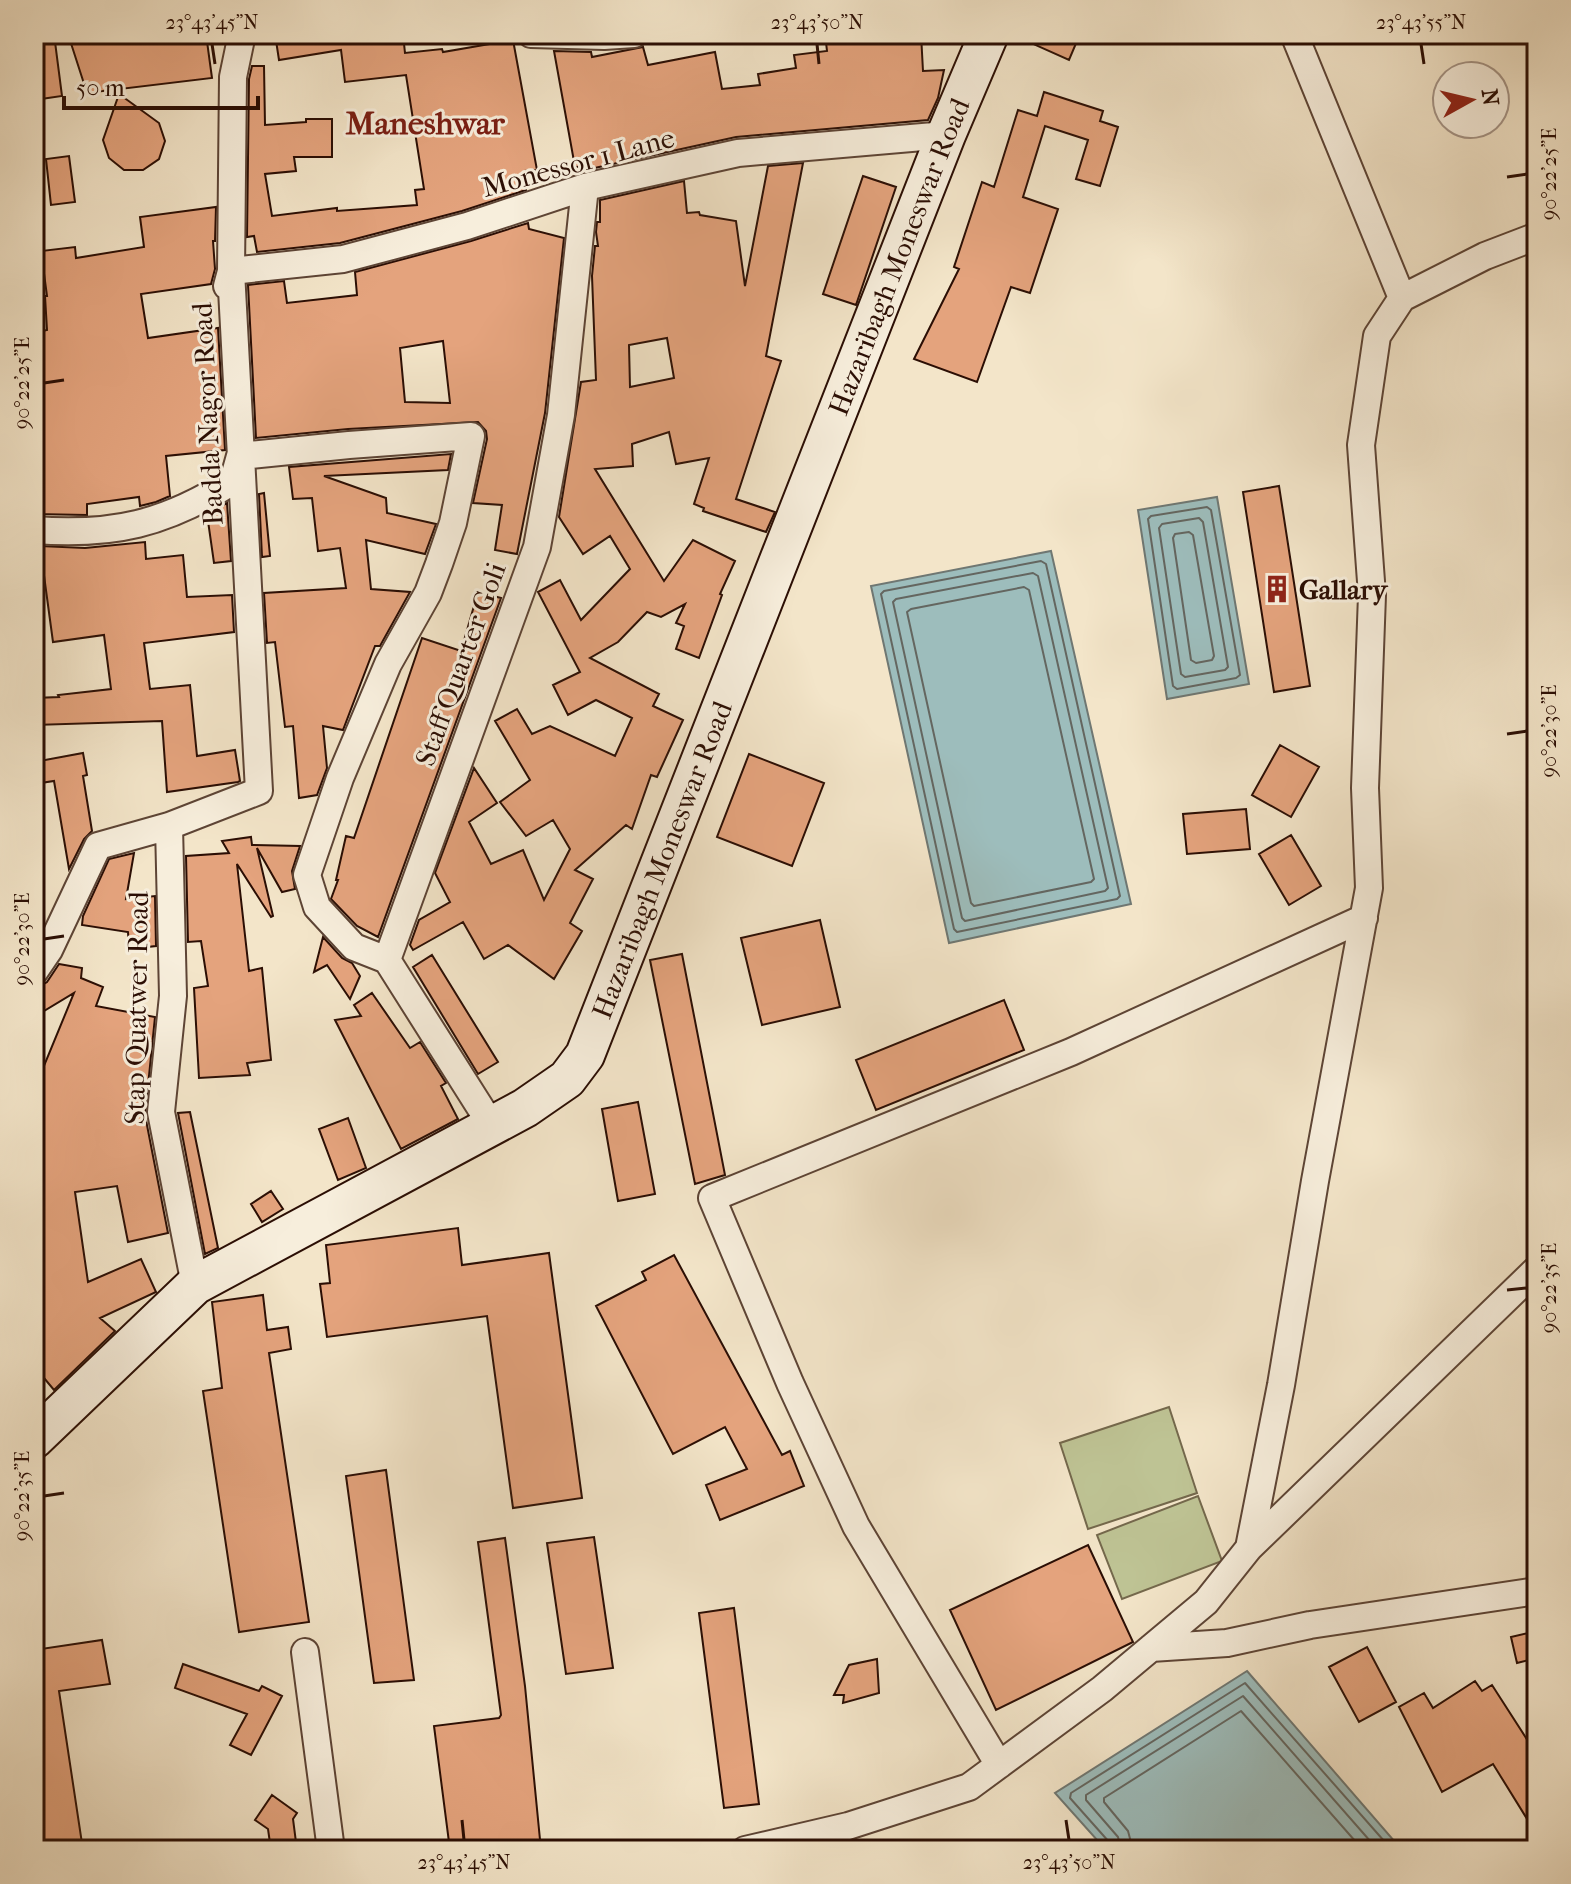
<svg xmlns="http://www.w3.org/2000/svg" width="1571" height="1884" viewBox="0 0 1571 1884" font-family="'IM FELL French Canon',serif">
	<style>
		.green { fill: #bec394; stroke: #74684c; stroke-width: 2 }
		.water { fill: #9dbdbc; stroke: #6f7772; stroke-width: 2 }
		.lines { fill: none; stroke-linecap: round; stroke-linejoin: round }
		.shore { stroke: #646660; stroke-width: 2 }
		.building { fill: #e4a37d; stroke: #2b0e04; stroke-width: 2; fill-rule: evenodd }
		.street-casing { stroke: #5d4435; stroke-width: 30 }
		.secondary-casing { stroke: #2b0e04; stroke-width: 42 }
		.street { stroke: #f7eedc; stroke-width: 26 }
		.secondary { stroke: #f7eedc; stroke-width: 38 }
		.ticks { fill: none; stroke: #2b0e04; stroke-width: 3 }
		.labels { text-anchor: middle; stroke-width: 6; stroke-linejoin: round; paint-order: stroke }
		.street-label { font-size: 28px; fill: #2b0e04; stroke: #f7eedc }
		.poi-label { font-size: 28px; font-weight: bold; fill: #2b0e04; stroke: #f7eedc; text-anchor: start }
		.quarter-label { font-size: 32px; font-weight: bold; fill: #7a1f14; stroke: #f7eedc }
		.neatline { fill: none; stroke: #2b0e04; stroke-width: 3 }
		.ticks-label { font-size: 20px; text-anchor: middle; fill: #2b0e04 }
	</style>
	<rect width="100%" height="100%" fill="#f3e5c9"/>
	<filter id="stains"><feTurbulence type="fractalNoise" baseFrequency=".0025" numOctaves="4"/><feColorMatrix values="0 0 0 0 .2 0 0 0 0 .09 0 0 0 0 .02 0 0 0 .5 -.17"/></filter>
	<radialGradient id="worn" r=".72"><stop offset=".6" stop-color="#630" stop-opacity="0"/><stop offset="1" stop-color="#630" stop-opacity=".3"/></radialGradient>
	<path class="green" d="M1169 1407 1197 1493 1088 1529 1060 1443Z
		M1198 1496 1222 1561 1122 1599 1097 1535Z"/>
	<path class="water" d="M1217 497 1249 684 1167 699 1138 510Z
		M1051 551 1131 904 949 943 871 586Z
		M1247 1671 1402 1850H1106L1055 1793Z"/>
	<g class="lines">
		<path class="shore" d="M1207 507 1211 510 1240 675 1236 678 1177 689 1173 686 1148 519 1151 516Z
			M1199 518 1203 522 1228 667 1225 670 1185 677 1181 674 1159 528 1162 524Z
			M1189 532 1193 535 1214 656 1212 660 1196 663 1191 660 1173 538 1175 534Z
			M1041 561 1046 564 1120 896 1117 899 957 932 954 929 881 594 884 591Z
			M1033 573 1038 576 1108 888 1105 891 965 921 962 918 893 602 896 599Z
			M1024 587 1029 590 1094 879 1091 882 974 906 971 903 907 612 911 609Z
			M1111 1850 1110 1843 1070 1798 1071 1793 1245 1683 1392 1850
			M1121 1850 1118 1837 1086 1800V1795L1243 1696 1378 1850
			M1133 1850 1128 1831 1104 1802V1798L1241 1711 1363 1850"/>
	</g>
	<path class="building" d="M34 34H54L62 96 34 100Z
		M68 34H206L212 78 87 93Z
		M275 34H403L405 53 442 49 443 52 513 40 537 170 525 171 526 190 462 211 340 243 257 252 254 236 247 237 249 79 252 66H264L265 125 306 122V119H332V157H294L296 171 265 174 272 216 337 208V211L417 205 415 190 424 189 406 75 345 82 341 50 279 60Z
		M825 34H859L860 43 921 34 923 71 944 70 938 98 928 120 736 137 590 169V166L575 167 554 51 591 52 592 57 643 47 648 65 715 52 722 89 760 85 758 74 796 68 794 55 827 51Z
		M1011 34H1080L1069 60Z
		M1044 92 1103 111 1100 121 1118 127 1100 186 1076 179 1088 140 1045 126 1023 197 1058 209 1030 293 1011 287 977 382 914 359 959 269 954 267 982 182 994 187 1018 110 1037 116Z
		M119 94 159 123 165 141 159 159 143 170H124L109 158 103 140Z
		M69 156 75 202 51 205 46 159Z
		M803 163 766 356 781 361 736 499 775 512 766 532 703 511 704 508 694 504 709 458 676 464 669 432 632 444 633 466 595 469 664 581 693 540 735 561 720 594 722 595 699 658 676 649 684 626 676 623 685 604 661 617 647 612 618 642 590 658 659 694 653 706 683 720 657 777 651 775 632 829 626 825 575 870 593 879 570 923 582 931 554 979 508 945 484 959 463 922 413 950 410 945 419 920 450 902 435 873 474 768 497 803 469 822 491 864 523 850 544 900 570 849 553 820 526 836 500 802 530 780 495 721 517 709 532 734 550 726 615 756 632 718 596 700 568 715 553 685 580 672 538 592 560 580 581 620 630 569 610 536 583 554 559 517 581 382 596 380 592 276 595 246H598L596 232 597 222H600V200L684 181 687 213 699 212 700 215 736 221 745 286 768 166ZM667 338 674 378 630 387 629 345Z
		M863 176 896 187 856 305 823 294Z
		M216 207 215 241H213L215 269 211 284 141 294 148 338 218 328 225 450 166 456 170 496 156 502 140 506 139 497 87 504V515L34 514V333L47 330 45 296H47L41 251 75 247 76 258 144 247 140 217Z
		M528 223 529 229 564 238 545 413 517 554 495 550 502 505 473 503 487 439 486 431 478 422 348 429 256 438 248 285 284 281 287 303 357 295 355 272 471 241ZM443 341 450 403 405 402 400 348Z
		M451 454 448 470 324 476 386 498 387 513 436 524 425 554 366 540 371 589 410 592 380 646H375L343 730 323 726 327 768 317 795 299 798 293 726 285 727 275 642 267 643 264 593 346 588 340 548 318 551 312 498 293 499 289 467Z
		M1279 486 1310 686 1274 692 1243 492Z
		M264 493 270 556 262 557 259 494Z
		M227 503 231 561 214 563 207 514Z
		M145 542 146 559 183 555 187 597 232 595 234 632 144 643 150 689 190 685 197 756 235 750 240 781 238 782 167 792 162 721 34 725V698L59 697 58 695 111 689 104 635 53 642 40 546 85 548Z
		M478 592 501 598 378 937 357 926 331 899 338 880H336L346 836 354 838 422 638 461 651Z
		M1280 745 1319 767 1291 817 1252 795Z
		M83 753 87 775 83 776 92 831 84 839 69 869 54 781 34 784V762Z
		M749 754 824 783 792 866 717 837Z
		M1246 809 1250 849 1187 854 1183 814Z
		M1291 835 1321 886 1289 905 1259 854Z
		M251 837 252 845 300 846 292 871 295 889 282 892 257 848 273 916 271 917 237 864 249 971 262 968 271 1060 247 1063 250 1075 199 1078 194 988 208 986 201 941 188 942 186 856 229 853 222 841Z
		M134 853 126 899 155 896 156 946 129 949 128 932 82 925 83 916 109 859Z
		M820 920 840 1007 762 1025 741 938Z
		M323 937 342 958 352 963 360 976 350 999 327 965 314 972Z
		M682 954 725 1175 695 1184 650 960Z
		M432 955 498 1062 478 1074 413 967Z
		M59 964 82 968 81 978 103 987 96 1006 155 1017 145 1115 168 1233 128 1242 117 1186 75 1192 88 1282 141 1259 156 1292 100 1318 115 1331 54 1390 39 1372 34 1333V1213L41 1212 34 1160V1089H39L41 1073 74 993 34 1017V990L47 982Z
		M372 993 410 1048 420 1042 446 1083 441 1086 458 1119 401 1149 335 1020 361 1016 354 1005Z
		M1004 1000 1024 1050 876 1110 856 1060Z
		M638 1102 655 1194 618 1201 602 1109Z
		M190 1112 218 1248 205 1254 178 1113Z
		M348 1118 366 1168 338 1180 319 1129Z
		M271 1191 283 1209 262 1222 251 1204Z
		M458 1228 462 1265 549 1253 582 1498 513 1508 487 1316 327 1337 320 1284 330 1283 326 1245Z
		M674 1255 782 1455 790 1451 804 1486 720 1520 706 1485 747 1469 725 1427 673 1454 596 1306 646 1280 642 1272Z
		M263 1295 267 1330 288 1327 291 1349 269 1353 309 1622 239 1632 203 1391 222 1388 212 1302Z
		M386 1470 414 1680 374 1683 346 1476Z
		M594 1537 613 1668 566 1674 547 1543Z
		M505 1538 525 1686 541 1850H450L434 1726 499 1718 501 1715 478 1542Z
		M1088 1545 1133 1642 996 1710 950 1610Z
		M734 1608 759 1804 724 1808 699 1613Z
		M1537 1631V1658L1517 1663 1511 1637Z
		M102 1640 110 1684 59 1691 83 1850H38L34 1827V1650Z
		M1367 1647 1396 1702 1359 1722 1329 1667Z
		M877 1659 879 1693 843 1703 844 1695H834L849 1665Z
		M183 1664 259 1691 262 1686 282 1696 251 1755 230 1745 247 1714 175 1688Z
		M1475 1681 1482 1691 1492 1685 1537 1755V1835L1493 1764 1442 1792 1399 1707 1424 1693 1433 1708Z
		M272 1795 297 1813 293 1819 297 1850H271L268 1829 255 1820Z"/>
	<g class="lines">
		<defs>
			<path id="street" d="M531 34 604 36 634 34
				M1294 34 1402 298
				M227 286 231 271 343 259 467 226 585 187 738 153 946 135
				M34 530C113 536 165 524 233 481L240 456 349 445 471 436 453 523 439 564 428 593 388 664 340 778 307 875 317 907 354 947 387 960
				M169 826 173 996 161 1112 195 1285
				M387 960 537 547 561 415 585 187
				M387 960 492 1126
				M34 972 49 950 98 846 169 826 259 791 231 271 233 77 242 34
				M1249 1548 1281 1385 1315 1181 1369 888 1365 788 1372 595 1361 445 1377 336 1402 298 1485 256 1537 236
				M1151 1648 1227 1643 1310 1625 1537 1591
				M305 1652 331 1850
				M999 1765 856 1526 790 1383 712 1198 1071 1052 1364 918
				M745 1850 848 1826 969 1787 1102 1689 1206 1602 1249 1548 1537 1269"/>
			<g id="secondary">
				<path id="s1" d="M34 1439 195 1285 525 1108 567 1079 585 1055 946 135 989 34"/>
			</g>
		</defs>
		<use href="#street" class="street-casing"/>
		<use href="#secondary" class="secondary-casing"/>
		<use href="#street" class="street"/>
		<use href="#secondary" class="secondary"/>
	</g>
	<path class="ticks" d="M212 44 215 64M817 44 819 64M1421 44 1424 64M1507 177 1527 174M44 383 64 380M1507 734 1527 731M44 939 64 936M1507 1290 1527 1288M44 1496 64 1493M462 1820 464 1840M1066 1820 1069 1840"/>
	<defs>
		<symbol id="building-bare" viewBox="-9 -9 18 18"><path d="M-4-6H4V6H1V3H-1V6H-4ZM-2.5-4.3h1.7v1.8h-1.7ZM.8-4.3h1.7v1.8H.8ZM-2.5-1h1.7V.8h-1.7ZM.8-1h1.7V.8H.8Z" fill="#8f2418" stroke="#f7eedc" stroke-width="2.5" paint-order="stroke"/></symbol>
	</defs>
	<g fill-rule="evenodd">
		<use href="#building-bare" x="1257" y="569" width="40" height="40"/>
	</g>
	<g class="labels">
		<g class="street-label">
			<text transform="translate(578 162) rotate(-15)" y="10">Monessor 1 Lane</text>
			<text dy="10" stroke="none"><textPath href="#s1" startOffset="1536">Hazaribagh Moneswar Road</textPath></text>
			<text transform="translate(207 414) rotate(-93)" y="10">Badda Nagor Road</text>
			<text transform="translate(460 664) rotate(-70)" y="10">Staff Quarter Goli</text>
			<text dy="10" stroke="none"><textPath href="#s1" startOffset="888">Hazaribagh Moneswar Road</textPath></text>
			<text transform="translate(136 1008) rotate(-89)" y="10">Stap Quatwer Road</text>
		</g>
		<g class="poi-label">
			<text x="1299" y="599">Gallary</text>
		</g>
		<g class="quarter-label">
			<text x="425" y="134">Maneshwar</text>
		</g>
	</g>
	<rect width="1571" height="1884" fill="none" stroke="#f3e5c9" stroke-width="88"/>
	<g transform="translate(1471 100) rotate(82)"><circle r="38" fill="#f7eedc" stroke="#a59486" stroke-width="2"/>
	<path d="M0-6L14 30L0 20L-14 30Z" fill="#8f2418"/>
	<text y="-12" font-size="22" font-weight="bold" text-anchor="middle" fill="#2b0e04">N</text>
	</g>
	<path d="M64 96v12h194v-12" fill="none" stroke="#2b0e04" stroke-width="4"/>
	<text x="76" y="96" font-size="24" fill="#2b0e04" stroke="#f7eedc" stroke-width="6" paint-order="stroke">50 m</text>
	<rect x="44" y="44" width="1483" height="1796" class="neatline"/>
	<g class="ticks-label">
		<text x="212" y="29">23°43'45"N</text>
		<text x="817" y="29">23°43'50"N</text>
		<text x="1421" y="29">23°43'55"N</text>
		<text transform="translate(1549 174) rotate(-90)" y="7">90°22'25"E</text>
		<text transform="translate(22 383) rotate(-90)" y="7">90°22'25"E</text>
		<text transform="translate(1549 731) rotate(-90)" y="7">90°22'30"E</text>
		<text transform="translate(22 939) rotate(-90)" y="7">90°22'30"E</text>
		<text transform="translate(1549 1288) rotate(-90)" y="7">90°22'35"E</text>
		<text transform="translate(22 1496) rotate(-90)" y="7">90°22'35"E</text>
		<text x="464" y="1869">23°43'45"N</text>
		<text x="1069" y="1869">23°43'50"N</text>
	</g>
	<rect width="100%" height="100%" filter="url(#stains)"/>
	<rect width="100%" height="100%" fill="url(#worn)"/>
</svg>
